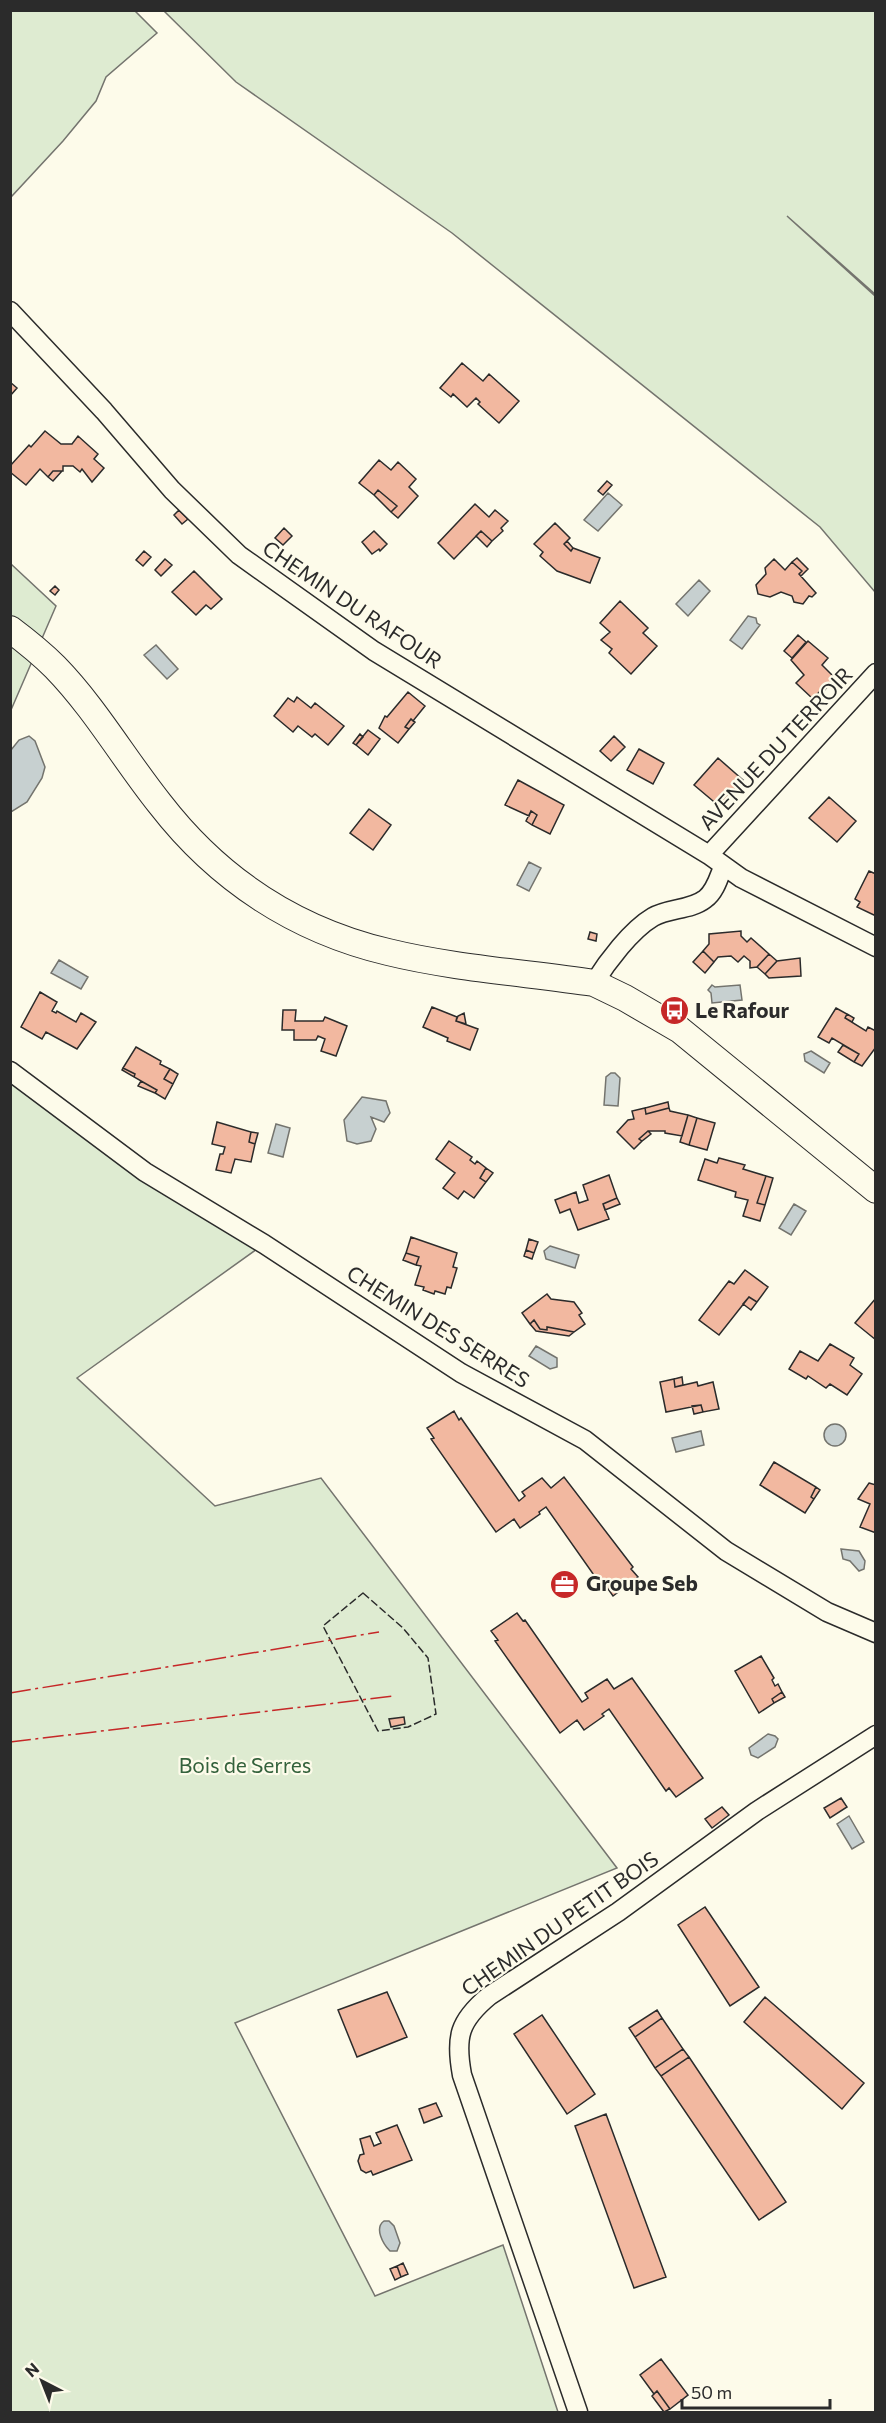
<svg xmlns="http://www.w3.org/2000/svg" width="886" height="2423" viewBox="0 0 886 2423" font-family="Commissioner,sans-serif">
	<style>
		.green { fill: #deebd1; stroke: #74746e; stroke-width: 1.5 }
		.water { fill: #c7d0d0; stroke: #74746e; stroke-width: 1.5 }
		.building { fill: #f2b8a0; stroke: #2b2b2b; stroke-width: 1.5 }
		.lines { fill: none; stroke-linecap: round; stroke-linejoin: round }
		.minor-casing { stroke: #2b2b2b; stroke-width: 21 }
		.secondary-casing { stroke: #2b2b2b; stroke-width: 28 }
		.minor { stroke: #fdfbea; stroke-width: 18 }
		.secondary { stroke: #fdfbea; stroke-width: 26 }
		.fence { stroke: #2b2b2b; stroke-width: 1.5; stroke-dasharray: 8 3; stroke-linecap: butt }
		.power { stroke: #c62828; stroke-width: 1.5; stroke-dasharray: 21 4.5 3 4.5; stroke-linecap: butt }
		.labels { text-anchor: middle; stroke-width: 4.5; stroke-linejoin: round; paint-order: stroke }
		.street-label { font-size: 21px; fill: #2b2b2b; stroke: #fdfbea }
		.poi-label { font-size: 21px; font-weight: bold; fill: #2b2b2b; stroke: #fdfbea; text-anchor: start }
		.park-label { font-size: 21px; fill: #34623c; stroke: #fdfbea }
	</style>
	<rect width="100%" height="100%" fill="#fdfbea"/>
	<path class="green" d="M11 10 135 11 157 33 106 77 96 101 63 141 11 197Z
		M164 11H875V294L787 216 875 296V592L820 527 452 233 236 82Z
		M11 564 56 606 11 710Z
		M10 1071 264 1244 77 1378 215 1506 321 1478 617 1868 235 2023 375 2296 503 2245 558 2412H11Z"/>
	<path class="water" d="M608 493 622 505 598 531 584 520Z
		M699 580 710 591 688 616 676 604Z
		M748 616 756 618 757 623 760 625 742 649 730 640Z
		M156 645 178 669 167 679 144 655Z
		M29 736 35 741 45 767 42 778 27 802 11 812V750L19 740Z
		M529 862 541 868 529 891 517 885Z
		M59 960 88 977 81 989 51 973Z
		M712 985 715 987 740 985 742 1000 712 1003 711 993 708 990Z
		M811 1051 830 1063 824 1073 805 1061 804 1054Z
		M611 1073H615L620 1078 618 1106 604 1105 606 1077Z
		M362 1097 386 1101 390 1113 384 1122 371 1117 376 1129 371 1141 357 1144 347 1141 344 1120Z
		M276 1124 290 1128 283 1157 268 1153Z
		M794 1204 806 1211 791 1235 779 1228Z
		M550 1246 579 1255 575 1268 546 1259 544 1251Z
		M536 1346 557 1358V1367L550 1369 529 1356Z
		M824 1435a11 11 0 1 1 22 0a11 11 0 1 1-22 0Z
		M701 1431 704 1445 676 1452 672 1438Z
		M841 1549 859 1551 865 1561 864 1569 859 1571 850 1561 843 1559Z
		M768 1734 775 1736 778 1739 775 1747 758 1758 751 1755 749 1748Z
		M849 1816 864 1842 852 1849 837 1824Z
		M384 2221H389L394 2226 400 2243 397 2251H390C383 2244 374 2228 384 2221Z"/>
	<path class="building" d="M462 363 483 381 489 374 519 401 499 423 478 404 480 402 476 398 467 407 453 394 451 397 440 388Z
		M10 382 17 388 10 396Z
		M45 431 61 444H72L78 436 98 454 94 459 104 468 92 482 82 469 80 472 73 466H63V471H53L48 477 40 469 26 485 10 472V466L29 445 31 447Z
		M379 460 391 470 398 462 416 479 409 487 418 496 398 518 391 512 397 506 378 490 374 495 359 483Z
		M53 471H62L53 481 48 477Z
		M607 481 612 485 603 495 598 491Z
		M378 490 397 506 391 512 374 495Z
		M475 504 489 517 495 510 508 521 501 528 503 531 492 541 481 531 454 559 438 543Z
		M179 510 188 519 182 524 174 515Z
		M555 523 570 538 564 544 571 551 573 548 600 558 590 583 557 571 540 556 543 552 534 544Z
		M284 528 292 536 283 545 275 538Z
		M374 531 387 544 380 551 379 549 372 554 362 542Z
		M481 531 492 541 487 547 476 536Z
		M567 541 573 548 571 551 564 544Z
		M144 551 151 557 143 566 136 560Z
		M797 558 808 569 801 576 799 574 802 571 792 562Z
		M165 559 172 565 161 576 155 570Z
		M774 559 785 570 792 562 802 571 799 574 816 593 812 597 809 596 803 604 794 602 792 596 781 592 770 597 758 594 756 585 766 574 765 568Z
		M194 571 222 599 211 609 206 605 196 615 172 592Z
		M55 586 59 590 55 595 50 591Z
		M620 601 648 628 643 633 657 646 631 674 609 653 612 649 601 640 610 632 600 623Z
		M798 635 806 642 792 658 784 651Z
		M808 641 828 658 822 665 835 678 822 693 820 691 813 699 796 683 804 675 791 660Z
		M408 692 425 706 413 721 411 719 405 727 409 729 398 743 379 728 385 716 387 717Z
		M297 697 311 708 315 703 344 726 328 745 315 734 312 737 298 726 293 732 274 716 288 698 294 702Z
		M411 719 415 722 409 729 405 727Z
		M368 730 380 739 368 755 356 745Z
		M360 734 363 737 356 745 353 743Z
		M614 736 625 747 611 761 600 751Z
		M639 749 664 763 653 784 627 770Z
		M718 758 743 780 719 806 694 785Z
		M518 780 564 805 550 834 532 825 537 815 531 811 529 816 505 805Z
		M829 797 856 821 837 842 809 818Z
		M369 809 391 825 373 850 350 833Z
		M531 811 537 815 532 825 526 821Z
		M869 871 876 874V916L857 907 860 902 855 899Z
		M741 931V936L747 942 751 938 769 954 757 967 750 968V961L744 956 738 962 731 956 718 957 714 962 703 951 709 944V934Z
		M590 932 597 934 596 941 588 939Z
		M703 951 714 962 705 973 693 962Z
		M769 954 777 961 765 974 757 967Z
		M800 958 801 976 769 978 765 974 777 961Z
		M40 992 57 1002 52 1011 56 1013 57 1011 76 1022 81 1013 96 1022 77 1049 46 1032 42 1039 21 1027Z
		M432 1007 457 1017 456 1021 478 1029 470 1050 447 1041 448 1038 423 1027Z
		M836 1008 847 1014 845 1018 866 1031 868 1027 876 1031V1047L862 1066 854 1062 859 1054 832 1038 829 1043 818 1037Z
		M283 1010H296L295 1021H323L325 1017 347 1026 336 1056 321 1051 325 1039 318 1036 316 1040H294V1030H282Z
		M464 1013 466 1024 456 1021 458 1016Z
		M847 1014 854 1018 852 1022 845 1018Z
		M843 1045 859 1054 854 1062 838 1052Z
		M136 1047 161 1061 160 1064 170 1069 164 1079 173 1084 165 1099 155 1093 157 1090 134 1077 135 1074 123 1068Z
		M123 1068 135 1074 134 1077 122 1070Z
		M170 1069 178 1074 173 1084 164 1079Z
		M141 1081 157 1090 155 1093 138 1086Z
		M668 1102 669 1108 646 1114 645 1108Z
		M645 1108 646 1114 669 1108 670 1111 688 1115 682 1136 665 1133V1131H648L639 1139 642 1141 634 1149 617 1132 628 1120 634 1119 632 1111Z
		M688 1115 697 1118 689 1145 680 1142Z
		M697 1118 715 1123 707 1150 689 1145Z
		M217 1122 251 1132 249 1142 255 1144 251 1162 235 1159 231 1173 216 1170 220 1154H223L225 1147 212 1144Z
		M648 1131 651 1134 642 1141 639 1139Z
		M251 1132 258 1133 255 1144 249 1142Z
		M449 1141 472 1157 470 1160 475 1164 477 1161 486 1168 480 1178 486 1182 474 1198 464 1191 458 1199 443 1188 455 1173 436 1159Z
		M719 1158 745 1165 743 1169 766 1176 757 1203 765 1205 760 1221 743 1216 748 1200 735 1197 736 1192 698 1180 705 1159 717 1163Z
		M486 1168 493 1173 486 1182 480 1178Z
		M609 1175 617 1198 603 1204 609 1219 578 1230 570 1209 560 1213 555 1200 576 1192 579 1203 588 1200 583 1185Z
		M766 1176 773 1178 765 1205 757 1203Z
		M617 1198 620 1204 605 1210 603 1204Z
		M411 1237 457 1253 453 1267 457 1268 451 1288 447 1287 445 1294 435 1291 434 1294 423 1290 424 1287 415 1285 421 1266 416 1265 419 1257 406 1253Z
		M529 1239 538 1242 534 1253 526 1250Z
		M526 1250 534 1253 532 1259 524 1256Z
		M406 1253 419 1257 416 1265 403 1260Z
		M745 1270 768 1287 757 1302 749 1297 719 1335 699 1320 729 1281 734 1284Z
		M547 1294 551 1299 574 1302 582 1313 579 1315 585 1324 574 1332 547 1327V1330L540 1329 534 1320 530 1324 522 1313Z
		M749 1297 757 1302 751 1310 743 1304Z
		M876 1298V1340L855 1323Z
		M534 1320 540 1329 547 1330V1327L574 1332 569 1336 536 1331 530 1324Z
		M830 1344 854 1358 850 1365 862 1374 847 1395 830 1384 826 1388 808 1376 806 1379 789 1369 800 1351 818 1361Z
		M682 1377 683 1385 675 1387 674 1379Z
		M674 1379 675 1387 697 1382 698 1386 713 1382 719 1409 703 1412 701 1405 666 1412 660 1382Z
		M701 1405 703 1412 694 1414 692 1406Z
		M454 1411 459 1420 461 1418 519 1501 525 1496 522 1492 542 1478 551 1488 564 1477 633 1567 631 1569 638 1577 613 1596 606 1586 603 1588 546 1507 539 1512 540 1514 520 1528 514 1519 496 1532 431 1439 434 1438 427 1428Z
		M774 1462 816 1487 811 1497 814 1499 805 1513 760 1485Z
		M869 1483 876 1485V1533L860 1527 870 1504 858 1499Z
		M816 1487 820 1490 814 1499 811 1497Z
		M517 1613 523 1621 525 1620 582 1702 588 1698 585 1693 607 1679 614 1689 632 1678 703 1778 676 1797 669 1788 666 1791 609 1709 602 1714 604 1716 584 1730 577 1720 560 1733 495 1641 498 1640 491 1631Z
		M761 1656 774 1678 772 1680 775 1686 778 1684 782 1692 772 1699 774 1703 759 1713 735 1671Z
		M782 1692 785 1697 774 1703 772 1699Z
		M404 1717 405 1724 391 1727 389 1719Z
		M841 1798 847 1807 830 1818 824 1808Z
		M722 1807 729 1815 712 1828 705 1819Z
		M705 1907 759 1987 730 2006 678 1925Z
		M387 1992 407 2037 357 2057 338 2010Z
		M765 1997 864 2083 842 2109 744 2022Z
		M657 2010 662 2018 635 2037 629 2028Z
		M542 2015 595 2094 567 2114 514 2034Z
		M662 2018 683 2049 655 2068 635 2037Z
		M683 2049 689 2057 661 2076 655 2068Z
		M689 2057 786 2202 759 2220 661 2076Z
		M436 2103 442 2116 424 2123 419 2109Z
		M606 2114 666 2277 634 2288 575 2126Z
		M397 2125 412 2160 373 2175 371 2171 366 2173 361 2170 358 2161 360 2155 364 2154 360 2139 370 2136 374 2146 381 2143 376 2133Z
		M403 2263 408 2274 401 2277 397 2266Z
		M397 2266 401 2277 395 2280 390 2269Z
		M661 2359 688 2395 670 2409 657 2391 654 2394 640 2375Z
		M657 2391 670 2409 664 2412 652 2396Z"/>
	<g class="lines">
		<defs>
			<path id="minor" d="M10 311 104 411 172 490 239 555 374 651 709 855 741 878 876 947
				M709 855 876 673
				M594 983C607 962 631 930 653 917 669 908 691 910 705 899 715 892 719 877 723 867
				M10 1071 145 1172 264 1244 461 1373 585 1440 726 1551 827 1612 876 1633
				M578 2412 462 2075C455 2037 459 2021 489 1996L618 1912 757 1811 876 1735"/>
			<path id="secondary" d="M10 629C26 641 41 653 55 667 95 708 124 759 160 804 218 879 295 930 388 952 453 968 527 973 594 983L625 998 680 1030 876 1190"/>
		</defs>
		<use href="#minor" class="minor-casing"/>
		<use href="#secondary" class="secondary-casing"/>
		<use href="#minor" class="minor"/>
		<use href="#secondary" class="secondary"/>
		<path class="fence" d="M363 1593 403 1628 428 1658 436 1714 408 1727 378 1731 323 1626Z"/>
		<path class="power" d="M10 1693 379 1632
			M10 1742 394 1696"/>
	</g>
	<defs>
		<symbol id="bus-disc" viewBox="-11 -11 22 22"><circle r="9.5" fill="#c62828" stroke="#fdfbea"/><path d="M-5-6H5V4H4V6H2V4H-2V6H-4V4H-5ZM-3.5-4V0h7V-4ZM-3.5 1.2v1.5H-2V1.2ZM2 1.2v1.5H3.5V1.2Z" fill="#fff"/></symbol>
		<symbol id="office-disc" viewBox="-11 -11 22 22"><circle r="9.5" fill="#c62828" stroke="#fdfbea"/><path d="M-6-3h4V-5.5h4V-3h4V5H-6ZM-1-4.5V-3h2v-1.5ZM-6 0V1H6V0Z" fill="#fff"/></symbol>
	</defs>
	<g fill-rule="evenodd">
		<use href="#bus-disc" x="658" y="994" width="33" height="33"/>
		<use href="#office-disc" x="548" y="1568" width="33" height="33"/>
	</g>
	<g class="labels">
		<g class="street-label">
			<text transform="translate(352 605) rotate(34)" y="7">CHEMIN DU RAFOUR</text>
			<text transform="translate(776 749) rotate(-47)" y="7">AVENUE DU TERROIR</text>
			<text transform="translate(438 1327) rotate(32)" y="7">CHEMIN DES SERRES</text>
			<text transform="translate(560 1924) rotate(-35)" y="7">CHEMIN DU PETIT BOIS</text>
		</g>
		<g class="poi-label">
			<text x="695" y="1018">Le Rafour</text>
			<text x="586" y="1591">Groupe Seb</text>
		</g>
		<g class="park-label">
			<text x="245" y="1773">Bois de Serres</text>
		</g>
	</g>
	<rect width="886" height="2423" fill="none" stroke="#2b2b2b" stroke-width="24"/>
	<g transform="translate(42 2381) rotate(318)" stroke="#fdfbea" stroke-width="4.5" paint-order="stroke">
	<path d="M0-4.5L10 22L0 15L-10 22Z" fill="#2b2b2b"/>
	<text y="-9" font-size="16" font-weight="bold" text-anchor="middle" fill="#2b2b2b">N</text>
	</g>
	<path d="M682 2399v9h148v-9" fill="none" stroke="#2b2b2b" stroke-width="3"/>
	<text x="691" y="2399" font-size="18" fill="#2b2b2b" stroke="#fdfbea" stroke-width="4.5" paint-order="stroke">50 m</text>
</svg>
